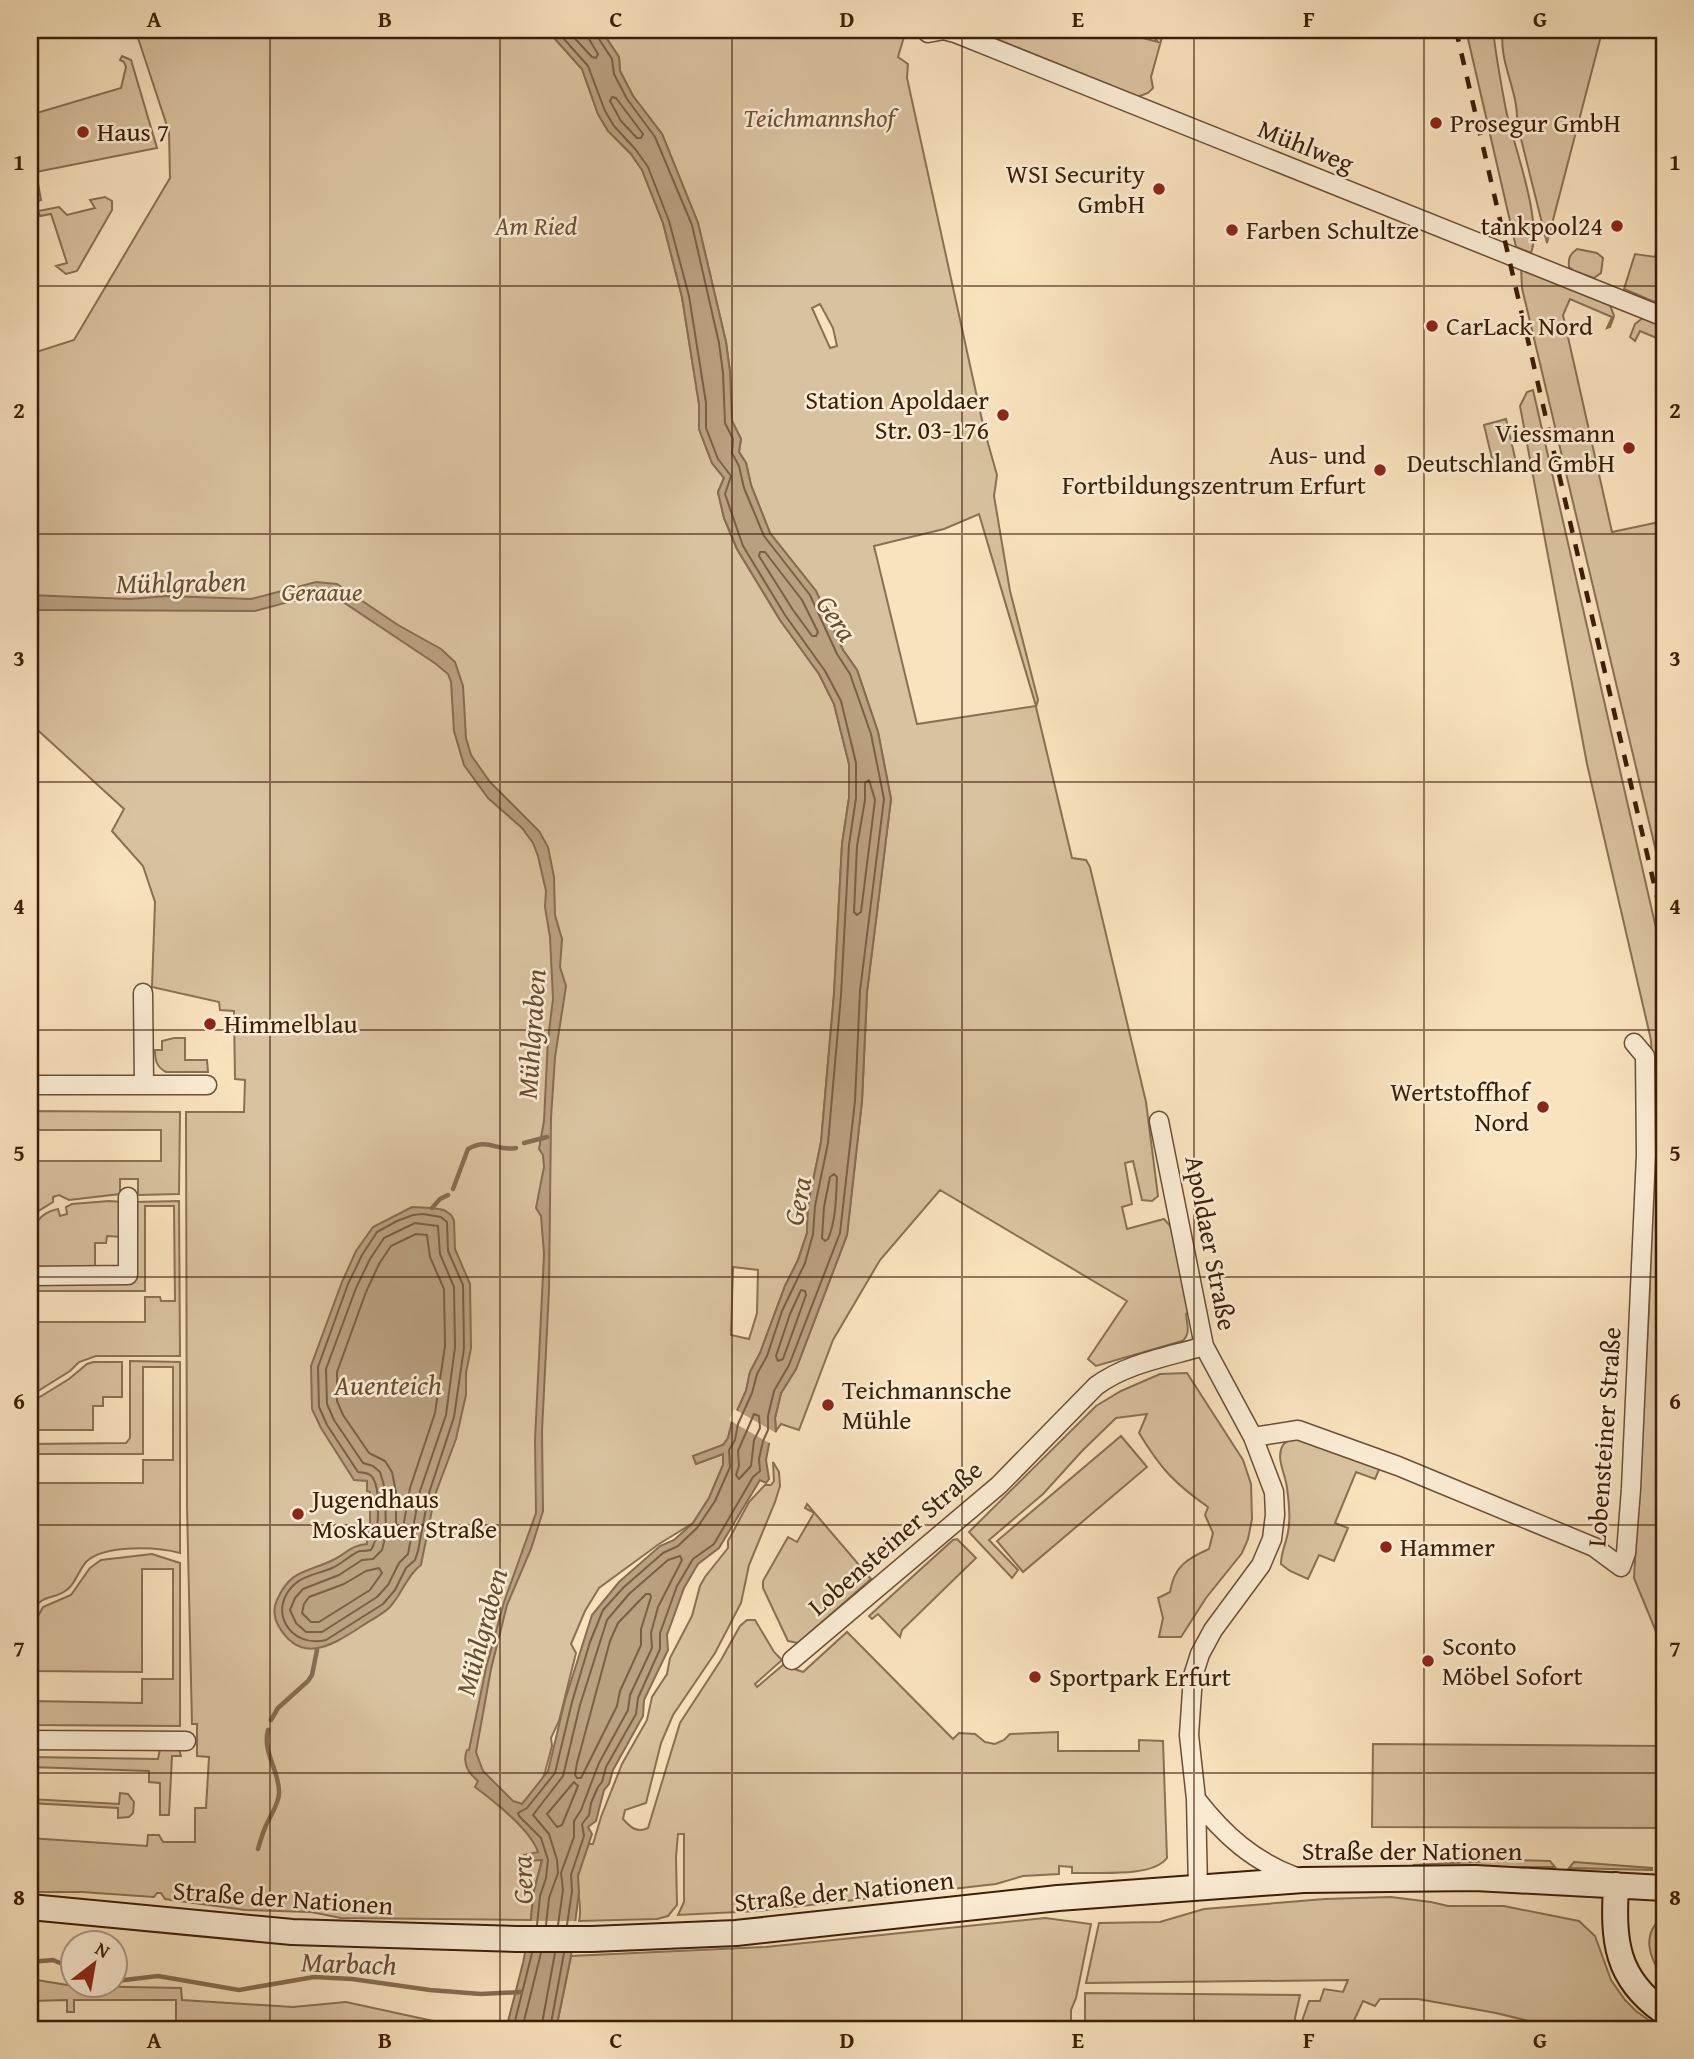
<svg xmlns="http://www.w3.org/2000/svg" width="1694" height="2059" viewBox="0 0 1694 2059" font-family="'Gentium Book Plus',serif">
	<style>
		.green { fill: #d9c29f; stroke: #8a7053; stroke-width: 2; fill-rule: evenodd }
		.water { fill: #b9a080; stroke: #876c50; stroke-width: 2 }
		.pier { fill: #f9e3be }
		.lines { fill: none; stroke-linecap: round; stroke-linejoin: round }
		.shore { stroke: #7a5f44; stroke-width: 2 }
		.stream { stroke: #876c50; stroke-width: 4.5 }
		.street-casing { stroke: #6b4f35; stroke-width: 21 }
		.secondary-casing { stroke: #3c1e07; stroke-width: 28 }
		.street { stroke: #fbedd5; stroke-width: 18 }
		.secondary { stroke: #fbedd5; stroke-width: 24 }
		.rail { stroke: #3c1e07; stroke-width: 4.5; stroke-dasharray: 12 12; stroke-linecap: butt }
		.grid { fill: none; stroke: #3c1e07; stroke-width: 2; stroke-opacity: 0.55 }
		.poi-dot { fill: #8f2418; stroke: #fbedd5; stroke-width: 2.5 }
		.labels { text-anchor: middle; stroke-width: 5; stroke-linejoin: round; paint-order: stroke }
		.park-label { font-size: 26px; font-style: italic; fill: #6b4f35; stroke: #fbedd5 }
		.poi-label { font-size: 26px; fill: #3c1e07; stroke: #fbedd5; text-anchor: start }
		.street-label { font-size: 26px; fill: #3c1e07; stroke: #fbedd5 }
		.water-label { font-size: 28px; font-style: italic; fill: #684c31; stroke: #fbedd5 }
		.neatline { fill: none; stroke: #3c1e07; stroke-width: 2.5 }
		.grid-label { font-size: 23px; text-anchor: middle; font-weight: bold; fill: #3c1e07 }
	</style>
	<rect width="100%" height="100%" fill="#f9e3be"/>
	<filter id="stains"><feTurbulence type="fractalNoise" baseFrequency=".00286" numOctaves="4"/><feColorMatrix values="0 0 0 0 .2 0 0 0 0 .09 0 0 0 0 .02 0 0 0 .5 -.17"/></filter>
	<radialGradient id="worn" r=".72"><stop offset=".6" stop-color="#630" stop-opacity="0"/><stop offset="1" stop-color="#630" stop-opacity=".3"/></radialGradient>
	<path class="green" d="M154 30H547L582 69 598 114 608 131 631 154 642 170 663 223 682 297 699 404V429L712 463 724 478 718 492 724 518 737 549 780 620 819 674 834 704 849 764V798L842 844 834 994 821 1142 808 1205 807 1233 798 1260 785 1286 760 1353 750 1372 746 1391 732 1422 728 1438 723 1445 693 1456 696 1464 723 1454V1465L709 1498 693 1523 659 1544 599 1588 585 1611 571 1644 576 1653 559 1721 551 1738 552 1746 545 1772 542 1780 522 1804 542 1860 533 1895 531 1920 341 1918 311 1912 245 1910 165 1899 161 1893H157L154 1897 82 1892H30V1838L147 1846 148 1835H159L163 1842H195V1808H206L209 1757 197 1756V1724H192L187 1507 186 1112H244L245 1080 235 1079 234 1011 220 1010 219 1002 152 987 155 902 143 866 112 831 124 809 30 723V354L74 340 170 178 169 132 137 35ZM733 1267 758 1270 757 1313 749 1339 731 1335Z
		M601 30H906L898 57 908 64 907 78 984 429 997 475 994 496 1010 591 1038 700 1036 707 1072 858 1086 860 1090 867 1146 1102 1158 1196 1152 1201 1142 1200 1133 1161 1125 1163 1132 1204 1122 1207 1127 1229 1164 1219 1171 1227 1189 1312 1186 1314C1187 1324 1191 1335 1182 1341L1096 1366 1088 1359 1127 1301 940 1190 880 1260 833 1340 799 1430 781 1424 776 1431 775 1418 781 1393 796 1369 847 1235 862 1101 867 992 891 799 878 732 857 670 843 650 816 591 770 533 751 485 746 463 739 452 741 439 732 421 730 372 726 342 698 223 662 134 633 96 620 71 619 57ZM820 304 833 328 837 346 830 348 812 308ZM979 514 1036 706 917 724 874 546 944 529Z
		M975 30H1112L1158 42 1151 34V30H1164L1151 77 1153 88 1148 93 1137 97Z
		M1466 30H1493C1496 56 1501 84 1506 110 1513 144 1543 221 1531 253L1516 247Z
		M1503 30H1599L1602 32 1547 243 1517 123C1519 91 1498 62 1503 30Z
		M122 56 131 60 157 148 36 172 41 200 35 202 30 184V115L121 88 126 67 124 62 120 60Z
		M105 197 112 201V210L77 271 66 274 56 266 67 263 51 214 40 216 38 211 59 207 67 215 95 208 90 200Z
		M1664 222V306L1624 289 1635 254 1655 257Z
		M1577 249 1597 253 1603 258 1601 273 1594 278 1574 271 1569 267C1568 258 1570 254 1577 249Z
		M1521 267 1610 305 1614 316 1610 327 1607 328 1612 317 1570 299 1563 315 1612 532 1664 521V885L1522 288Z
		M1644 317 1664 325V341L1640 331 1635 341 1630 337 1635 324Z
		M1533 390 1664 963V1651L1634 1578 1649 1308 1655 1116 1651 1040 1587 764 1520 406 1527 392Z
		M1506 419 1516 462 1494 467 1484 425Z
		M174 1038H185V1060H207L208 1072H166C156 1067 155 1059 155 1050H162V1041Z
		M30 1111 180 1112 179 1194 138 1195V1179H120V1194L69 1200 59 1195 53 1197V1202L37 1212 30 1221V1161H161V1130H30Z
		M109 1201 122 1202V1237L107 1236 106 1243H95V1267H30C30 1243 28 1215 58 1209L60 1216 67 1214 66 1207 72 1204Z
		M179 1201 180 1356H96L79 1362 70 1371 30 1396V1322H145V1297H160L161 1301H175L174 1206H145V1291H30V1281L129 1280 134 1202Z
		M130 1361 180 1362V1553C158 1547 104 1544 86 1562 79 1570 76 1582 68 1589 52 1602 43 1591 30 1615V1483H143V1460H173V1367H143V1454H30V1444L126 1443 130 1438Z
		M93 1362H122V1397H103V1406H93V1430H30V1403L69 1379 87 1364Z
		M1187 1373 1243 1460 1251 1484 1252 1519 1248 1539 1242 1553 1206 1598 1181 1637H1159L1163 1618 1158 1598 1170 1592C1174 1567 1186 1559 1209 1549L1213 1533 1205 1515 1208 1507C1174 1483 1161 1469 1139 1433L1147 1414 1116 1418 1082 1451 1043 1494 989 1540 1018 1570 1012 1578 969 1532 1096 1406 1121 1391 1160 1374Z
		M1121 1436 1147 1467 1023 1572 997 1541Z
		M1303 1438 1381 1465 1375 1479 1356 1472 1335 1523 1348 1528 1334 1561 1319 1555 1308 1579 1290 1571 1281 1564C1281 1552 1286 1544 1288 1532 1291 1518 1289 1502 1287 1488 1286 1475 1275 1458 1283 1445 1288 1438 1296 1439 1303 1438Z
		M773 1462 779 1472 780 1486 775 1502 749 1565 741 1603 715 1653 673 1715 661 1743 646 1803 625 1810 623 1819C631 1828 637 1833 648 1828L680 1723 721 1660 740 1626 747 1620H755L774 1652 782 1660 755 1684 757 1687 783 1665 803 1672 847 1632 953 1739 959 1733 975 1734 985 1742 995 1744 1004 1740 1010 1734 1058 1732V1751H1139V1740L1163 1741 1167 1858C1152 1878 1097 1872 1072 1873V1867L1059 1866V1874L1023 1876 996 1884 758 1911 678 1915 684 1902V1834H678L676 1857 677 1905 668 1916 657 1919 579 1921C583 1907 576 1892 578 1876 579 1866 585 1854 589 1844H593L601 1817 622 1764 647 1720 652 1697 667 1674 670 1658 692 1616 700 1586 705 1577 728 1548V1541L749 1502 765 1485H771L774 1481Z
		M807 1504 871 1579 798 1643 788 1641 763 1588V1581L788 1537 797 1542 814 1513 805 1508Z
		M957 1539 976 1558 902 1630 900 1637 878 1614 872 1619 869 1616 953 1540Z
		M152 1554 180 1563V1726L30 1725V1701L142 1703V1679H173V1569H142V1672L30 1671V1631L43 1607 71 1595 90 1568 101 1560Z
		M1373 1744 1664 1746V1828L1372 1827Z
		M160 1749H179L181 1756H172L169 1815H160V1783L149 1782V1771L30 1767V1757L158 1759Z
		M120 1793 128 1794 134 1802 133 1813 129 1817 118 1818V1808L30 1803V1799L119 1804Z
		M1513 1860 1550 1861 1555 1867H1427L1413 1865Z
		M1574 1862 1652 1868V1870L1569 1868Z
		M1391 1897 1431 1902 1448 1906H1504L1579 1921 1595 1936 1611 1980 1625 2000 1636 2011 1661 2029H1561L1496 2013 1418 1999H1380L1375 2006 1363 2001 1350 2029H1303L1302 2021 1309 2001H1320L1324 1989 1343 1992 1348 1980 1086 1983 1099 1923 1160 1922 1204 1909 1325 1899Z
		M1664 1916V1977C1648 1958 1641 1933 1664 1916Z
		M1045 1918 1091 1924 1076 1998 1071 2010V2029H556L571 1956 766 1947Z
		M30 1979 74 1986 181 1988 182 2000 293 2007 346 2002 470 2029H176V2000H74V2012H67V2000L30 2001Z
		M1085 1993 1300 1995 1295 2018 1297 2029H1240L1230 2027 1229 2029H1085Z"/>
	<path class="water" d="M547 30H601L619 57 620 71 633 96 662 134 698 223 726 342 730 372 732 421 741 439 739 452 746 463 751 485 770 533 816 591 843 650 857 670 878 732 891 799 867 992 862 1101 847 1235 796 1369 781 1393 775 1418 776 1431 769 1444 766 1460 769 1479 766 1483 760 1480 719 1548 698 1564 684 1588 667 1635 668 1650 644 1700 643 1716 613 1770 609 1784 604 1790 596 1821 588 1827 592 1834 578 1876 579 1892 571 1956 556 2029H506L523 1963 531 1920 533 1895 542 1860 524 1861V1855L538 1852C530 1829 495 1802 475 1787L478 1781C468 1773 462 1763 467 1750H469L486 1668 504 1602 536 1513 535 1440 544 1254 541 1216 536 1208 544 1167 543 1155 539 1149 544 1121 548 1039 553 999 550 937 545 907 546 891 538 856 533 843 522 828 488 798 464 765 454 731 451 682 448 674 436 664 340 600 331 597 292 601 255 611 47 610H30V595L130 599 167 596 251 599 316 582 337 584 398 625 441 649 455 662 463 686 466 738 471 755 490 782 539 831 548 847 554 877 555 915 562 939 560 967 566 986 555 1057 551 1118 549 1290 542 1431 543 1511 531 1549 507 1605 491 1669 476 1752 483 1771 513 1801 522 1804 548 1771 565 1700 592 1615 619 1582 660 1546 674 1540 693 1523 709 1498 723 1465V1454L696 1464 693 1456 723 1445 728 1438 732 1422 746 1391 750 1372 760 1353 785 1286 798 1260 807 1233 808 1205 821 1142 834 994 842 844 849 798V764L834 704 819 674 780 620 737 549 724 518 718 492 724 478 712 463 699 429V404L682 297 663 223 642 170 631 154 608 131 598 114 582 69Z
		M412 1207 432 1208 444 1210 451 1215 454 1220 455 1249 470 1284 471 1348 466 1373V1395L456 1439 435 1495 421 1565C407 1575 402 1594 390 1607 382 1615 369 1621 359 1628 331 1646 300 1665 278 1625 274 1618 273 1608 277 1600 291 1568 308 1573 335 1559 348 1552 352 1545 367 1544V1533L370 1532V1492L367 1491V1481L354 1480 321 1428 312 1409 311 1366 342 1282 356 1251 373 1227Z"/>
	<path class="pier" d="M734 1409 778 1434 773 1445 729 1420Z
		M527 1921H578L575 1952 521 1951Z"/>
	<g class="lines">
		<path class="shore" d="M567 30 592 57 596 58 598 54 589 39 587 30
			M612 97 616 98 643 134 641 138H637L621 121 610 101Z
			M760 552H765L802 600 818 632 816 636H812L793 610 759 556Z
			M869 780 875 800 861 912 857 915 854 912 857 846 865 800V783Z
			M834 1174 837 1177C836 1198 836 1220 828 1239L825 1241 822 1238 824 1207 830 1177Z
			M423 1214 441 1217 447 1222 448 1251 463 1285 464 1348 454 1417 429 1493 418 1551 415 1560 406 1568 395 1590 383 1604 326 1640C289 1649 266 1608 296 1583 305 1575 321 1573 332 1568 341 1565 352 1553 360 1551 364 1551 367 1551 371 1550 379 1538 381 1491 373 1478 370 1472 363 1473 358 1472L327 1425 319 1407 318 1367 348 1284 362 1255 377 1232 397 1221 413 1215Z
			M415 1223 438 1226 440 1254 454 1287 455 1347 446 1415 420 1491 408 1554 399 1563 388 1585 377 1597 322 1632H306L296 1623 290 1610 295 1598 303 1589 339 1575 362 1560 373 1559 382 1550 386 1534 385 1489 380 1472 373 1466 363 1463 334 1420 327 1404 326 1369 356 1288 370 1259 384 1238Z
			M416 1234 427 1235 430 1257 444 1289 445 1346 435 1413 410 1488 403 1528 400 1530 396 1527V1492L392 1472 385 1461 369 1453 343 1415 337 1401V1372L366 1292 379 1264 391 1246Z
			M801 1290 805 1291 806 1295 783 1359 778 1361 776 1356 790 1314Z
			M754 1414 759 1416 760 1428 754 1440 751 1466 739 1479 736 1475 739 1466 738 1451Z
			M379 1568 382 1573 370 1590 319 1622H311L302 1613 304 1604 309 1597 344 1584 366 1571Z
			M646 1594H650L651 1597 641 1629V1645L620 1691 617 1706 581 1778H577L575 1775 577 1763 610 1641 618 1623Z
			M574 1782 578 1786 562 1825 557 1827 547 1814Z
			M537 1925 540 1896 546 1878 548 1860 541 1838 519 1816 518 1813 527 1808 555 1773 572 1702 590 1642 603 1610 624 1587 663 1553 678 1546 697 1528 715 1501 730 1467 729 1450 735 1440 738 1424 752 1393 757 1374 767 1356 782 1311 805 1263 813 1234 815 1206 828 1143 841 995 849 845 856 798V763L841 701 825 671 785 615 743 546 725 494 731 476 718 459 706 428V403L689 296 669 221 648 167 636 150 614 126 605 111 588 66 556 30
			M546 1925 549 1898 558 1873 557 1860 549 1834 533 1815 563 1776 580 1705 607 1620 629 1594 668 1560 680 1556 682 1560 658 1607 651 1633 652 1648 630 1695 628 1710 599 1763 581 1810 574 1821V1837L561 1873 563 1890 558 1925
			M567 1925 572 1891 571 1875 584 1836 582 1824 589 1815 591 1803 598 1787 602 1782 606 1767 636 1714 638 1698 660 1649V1633L677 1586 693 1559 714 1544 753 1477 760 1471 759 1459 763 1441 768 1430V1416L774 1391 789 1365 840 1233 855 1101 860 991 884 799 871 734 850 674 837 654 810 595 764 536 744 488 739 466 732 453 733 439 725 423 723 373 719 343 692 225 655 137 627 99 614 74 612 59 597 36 596 30
			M513 2029 532 1953
			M522 2029 541 1953
			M541 2029 555 1953
			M550 2029 564 1953"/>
		<path class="stream" d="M524 1143 547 1137
			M453 1189 468 1149C489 1137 496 1152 516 1148
			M432 1208 440 1199 448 1195
			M271 1720 278 1708 308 1681 312 1675 317 1650
			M258 1849C260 1842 262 1835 265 1828 269 1817 279 1805 279 1793 280 1771 262 1753 268 1730
			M30 1962 53 1960 74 1969
			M116 1981 158 1976 239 1990 314 1977 352 1979 430 1990 481 1994 521 1992"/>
		<defs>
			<path id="street" d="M925 30 928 33 944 30 955 33 1664 317
				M143 993 144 1085
				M30 1085H207
				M1159 1121 1204 1346 1253 1437 1274 1492 1275 1515 1272 1539 1261 1565 1213 1630 1200 1654 1193 1676 1189 1735 1196 1799 1198 1888
				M30 1276 128 1275V1197
				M1253 1437 1298 1430 1398 1466 1594 1547 1621 1567 1626 1553 1631 1489 1646 1155 1645 1056 1634 1043
				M792 1660 999 1485 1096 1386C1127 1363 1168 1357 1204 1346
				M30 1740 186 1741
				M1196 1799C1224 1835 1253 1861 1296 1877"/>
			<path id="secondary" d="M1616 1885C1613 1940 1615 1978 1664 2012
				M30 1907 292 1932 517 1939H592L736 1933 1058 1898 1303 1880 1475 1878 1664 1888"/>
		</defs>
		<use href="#street" class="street-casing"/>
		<use href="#secondary" class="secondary-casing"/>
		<use href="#street" class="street"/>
		<use href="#secondary" class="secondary"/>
		<path class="rail" d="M1456 30 1664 927"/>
	</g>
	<path class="grid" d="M270 30V2029M500 30V2029M732 30V2029M962 30V2029M1194 30V2029M1424 30V2029M30 286H1664M30 534H1664M30 782H1664M30 1030H1664M30 1277H1664M30 1525H1664M30 1773H1664"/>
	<g class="poi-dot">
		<circle cx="1436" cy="123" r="7"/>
		<circle cx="83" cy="132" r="7"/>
		<circle cx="1159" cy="189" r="7"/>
		<circle cx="1617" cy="226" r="7"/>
		<circle cx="1232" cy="230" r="7"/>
		<circle cx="1432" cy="326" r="7"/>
		<circle cx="1003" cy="415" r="7"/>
		<circle cx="1629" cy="448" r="7"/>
		<circle cx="1380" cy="470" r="7"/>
		<circle cx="210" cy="1024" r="7"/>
		<circle cx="1543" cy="1107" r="7"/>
		<circle cx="828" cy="1405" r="7"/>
		<circle cx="298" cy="1514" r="7"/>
		<circle cx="1386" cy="1547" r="7"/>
		<circle cx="1428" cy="1661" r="7"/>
		<circle cx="1035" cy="1677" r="7"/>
	</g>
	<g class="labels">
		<g class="park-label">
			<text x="819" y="127">Teichmannshof</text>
			<text x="536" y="235">Am Ried</text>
			<text x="322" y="601">Geraaue</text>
		</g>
		<g class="poi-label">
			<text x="1450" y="132">Prosegur GmbH</text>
			<text x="97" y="141">Haus 7</text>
			<text x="1145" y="183" text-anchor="end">WSI Security<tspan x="1145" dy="30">GmbH</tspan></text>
			<text x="1603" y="235" text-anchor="end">tankpool24</text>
			<text x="1246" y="239">Farben Schultze</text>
			<text x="1446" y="335">CarLack Nord</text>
			<text x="989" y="409" text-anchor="end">Station Apoldaer<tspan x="989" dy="30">Str. 03-176</tspan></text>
			<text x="1615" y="442" text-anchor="end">Viessmann<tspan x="1615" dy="30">Deutschland GmbH</tspan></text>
			<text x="1366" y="464" text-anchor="end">Aus- und<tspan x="1366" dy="30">Fortbildungszentrum Erfurt</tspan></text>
			<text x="224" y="1033">Himmelblau</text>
			<text x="1529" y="1101" text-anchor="end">Wertstoffhof<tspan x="1529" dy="30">Nord</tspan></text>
			<text x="842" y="1399">Teichmannsche<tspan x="842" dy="30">Mühle</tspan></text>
			<text x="312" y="1508">Jugendhaus<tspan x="312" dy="30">Moskauer Straße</tspan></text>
			<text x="1400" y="1556">Hammer</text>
			<text x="1442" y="1655">Sconto<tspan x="1442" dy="30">Möbel Sofort</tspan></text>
			<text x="1049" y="1686">Sportpark Erfurt</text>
		</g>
		<g class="street-label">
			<text transform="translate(1306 146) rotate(22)" y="9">Mühlweg</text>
			<text transform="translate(1211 1243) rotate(79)" y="9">Apoldaer Straße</text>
			<text transform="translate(1604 1437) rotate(-86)" y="9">Lobensteiner Straße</text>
			<text transform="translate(895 1538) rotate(-41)" y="9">Lobensteiner Straße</text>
			<text x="1412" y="1860">Straße der Nationen</text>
			<text transform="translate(844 1891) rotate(-6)" y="9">Straße der Nationen</text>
			<text transform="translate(283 1898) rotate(4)" y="9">Straße der Nationen</text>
		</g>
		<g class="water-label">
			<text transform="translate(181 582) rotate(-1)" y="10">Mühlgraben</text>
			<text transform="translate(837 618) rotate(56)" y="10">Gera</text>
			<text transform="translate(531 1034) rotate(-86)" y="10">Mühlgraben</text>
			<text transform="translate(797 1201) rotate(-79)" y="10">Gera</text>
			<text x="388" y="1395">Auenteich</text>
			<text transform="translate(481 1632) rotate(-75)" y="10">Mühlgraben</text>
			<text transform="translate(522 1880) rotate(-92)" y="10">Gera</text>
			<text transform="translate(349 1963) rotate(2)" y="10">Marbach</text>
		</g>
	</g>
	<rect width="1694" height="2059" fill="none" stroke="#f9e3be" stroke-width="77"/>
	<g transform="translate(94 1964) rotate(31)"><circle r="33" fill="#fbedd5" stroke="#af9a83" stroke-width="2"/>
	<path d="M0-5L12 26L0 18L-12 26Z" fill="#8f2418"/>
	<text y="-10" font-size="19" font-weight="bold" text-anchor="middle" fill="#3c1e07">N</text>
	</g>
	<rect x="38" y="38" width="1618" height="1983" class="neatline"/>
	<g class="grid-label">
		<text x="154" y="27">A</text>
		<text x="385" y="27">B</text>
		<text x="616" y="27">C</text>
		<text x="847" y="27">D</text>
		<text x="1078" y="27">E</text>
		<text x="1309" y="27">F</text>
		<text x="1540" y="27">G</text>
		<text x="19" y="170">1</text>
		<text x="1675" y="170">1</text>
		<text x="19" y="418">2</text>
		<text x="1675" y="418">2</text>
		<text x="19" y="666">3</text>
		<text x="1675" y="666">3</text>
		<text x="19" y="914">4</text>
		<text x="1675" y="914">4</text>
		<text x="19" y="1161">5</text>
		<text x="1675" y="1161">5</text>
		<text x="19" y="1409">6</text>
		<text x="1675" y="1409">6</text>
		<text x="19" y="1657">7</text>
		<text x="1675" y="1657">7</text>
		<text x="19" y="1905">8</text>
		<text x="1675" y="1905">8</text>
		<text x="154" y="2048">A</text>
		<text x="385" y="2048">B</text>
		<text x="616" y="2048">C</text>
		<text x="847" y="2048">D</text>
		<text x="1078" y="2048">E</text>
		<text x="1309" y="2048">F</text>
		<text x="1540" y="2048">G</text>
	</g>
	<rect width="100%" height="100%" filter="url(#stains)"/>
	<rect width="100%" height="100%" fill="url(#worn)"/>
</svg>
